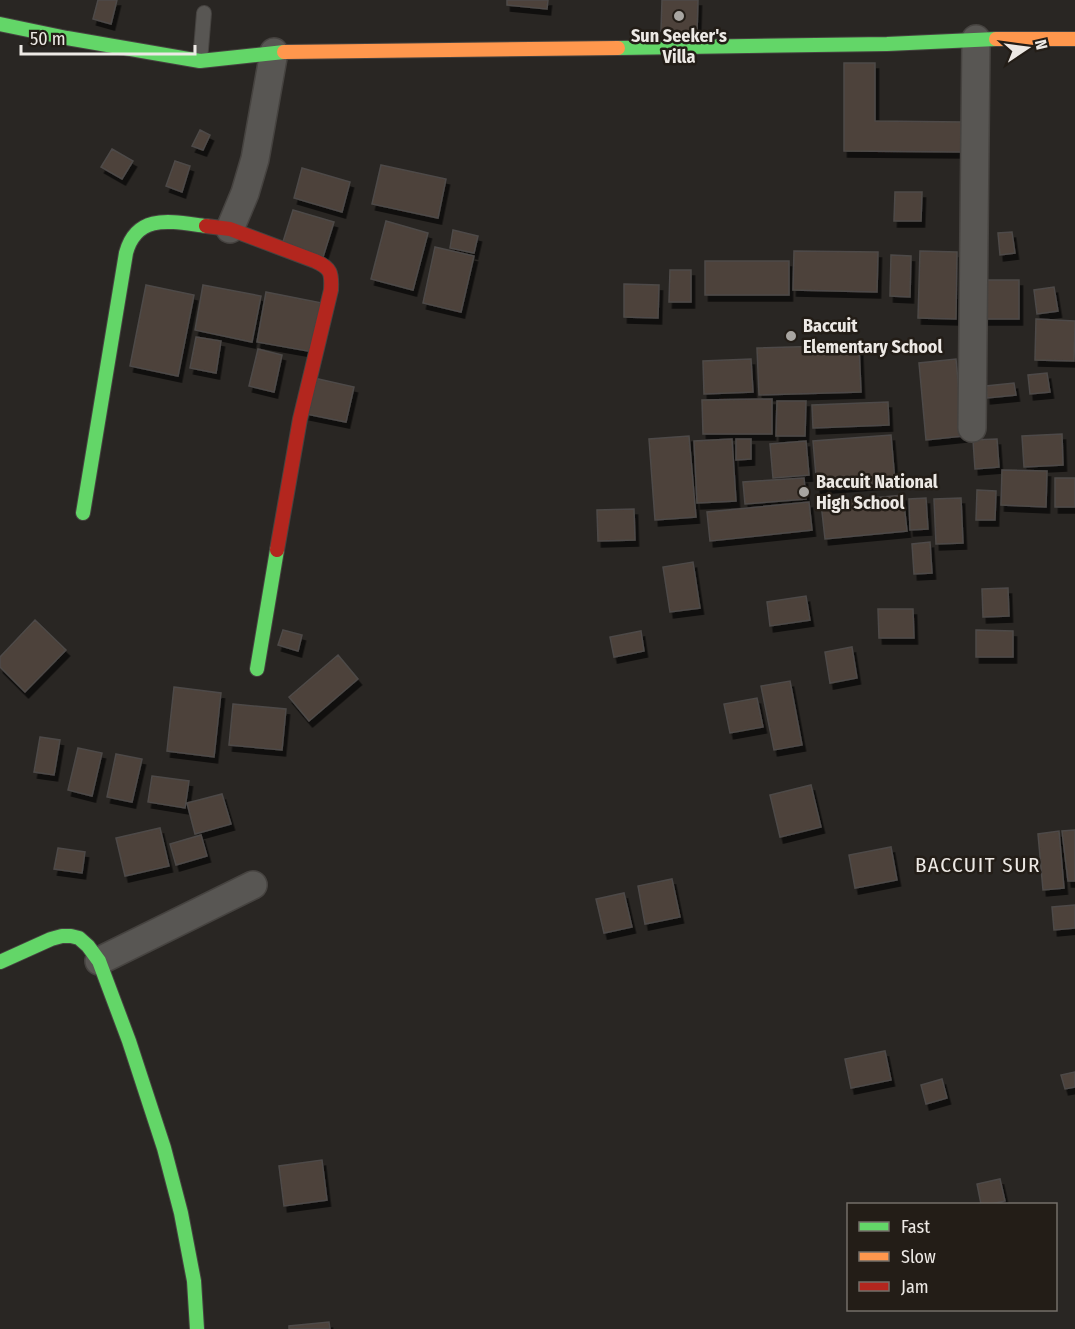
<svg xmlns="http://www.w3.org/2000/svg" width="1075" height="1329" viewBox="0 0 1075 1329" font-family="'Fira Sans Condensed',sans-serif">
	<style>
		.building { fill: #4d423a; stroke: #4e4a48; stroke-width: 1.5; filter: url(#shadow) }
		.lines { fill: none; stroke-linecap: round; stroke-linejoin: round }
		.lane-casing { stroke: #464340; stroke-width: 16 }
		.street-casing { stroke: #464340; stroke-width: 30 }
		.fast-casing { stroke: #464340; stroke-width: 16 }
		.slow-casing { stroke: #464340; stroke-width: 16 }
		.jam-casing { stroke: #464340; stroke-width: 16 }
		.lane { stroke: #585653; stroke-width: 14 }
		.street { stroke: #585653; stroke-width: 27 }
		.fast { stroke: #63d668; stroke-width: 14 }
		.slow { stroke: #ff974d; stroke-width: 14 }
		.jam { stroke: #b3261e; stroke-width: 14 }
		.poi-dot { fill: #a8a5a1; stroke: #231d17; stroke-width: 2 }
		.labels { text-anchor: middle; stroke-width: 5; stroke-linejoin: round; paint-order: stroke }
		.poi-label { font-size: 18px; font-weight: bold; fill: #ede9e5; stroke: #231d17; text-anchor: start }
		.quarter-label { font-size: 21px; letter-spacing: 1.5px; fill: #ede9e5; stroke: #231d17 }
	</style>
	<defs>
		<filter id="shadow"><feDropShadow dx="3.5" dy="6" stdDeviation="0" flood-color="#0009"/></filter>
	</defs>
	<rect width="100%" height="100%" fill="#292623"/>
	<path class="building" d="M98 0H117L111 24 93 19Z
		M507 0H548L547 9 507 5Z
		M662 0H698L697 33 661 31Z
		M844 63H875V121L964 122V152L844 151Z
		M200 130 210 135 203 150 192 146Z
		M112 149 133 161 122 179 101 167Z
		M175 161 190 166 182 192 166 186Z
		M381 165 446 179 438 218 372 204Z
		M302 168 350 182 342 212 294 198Z
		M895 192H922L921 221H894Z
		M293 210 334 222 323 257 282 245Z
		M386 221 428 233 413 290 371 279Z
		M453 230 478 236 474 253 450 248Z
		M1012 232 1015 253 1000 255 998 233Z
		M435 247 474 256 461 312 423 303Z
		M794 251 878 252 877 292 793 290Z
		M920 251 957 252 956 319 918 318Z
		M891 255 911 256 910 297 890 296Z
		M705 261H789V295H705Z
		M670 270H691V302H669Z
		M975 280H1019V319H975Z
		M624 284 659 285 658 318 624 317Z
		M146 285 194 295 178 376 130 366Z
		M203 285 261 296 252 342 195 330Z
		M1054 287 1058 311 1037 314 1034 290Z
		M266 292 322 303 313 352 257 342Z
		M1036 319 1075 321 1074 361 1035 360Z
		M196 337 221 341 216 373 190 368Z
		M859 345 861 392 759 395 757 348Z
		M258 349 282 355 274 392 249 386Z
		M751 359 753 392 704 394 703 361Z
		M956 359 963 436 926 440 919 363Z
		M1047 373 1050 392 1030 394 1028 375Z
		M314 378 354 387 346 422 306 414Z
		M1014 383 1016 395 987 398 986 386Z
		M772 399V434H703L702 400Z
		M777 401H806L805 436H776Z
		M888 402 889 425 813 428 812 405Z
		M1062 434 1063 465 1024 467 1022 436Z
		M891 435 895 482 817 488 813 441Z
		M689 436 696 517 655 520 649 439Z
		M732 439 736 501 697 503 694 441Z
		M736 439H751V459L736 460Z
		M997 439 999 467 975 469 973 440Z
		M806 441 809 475 773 478 770 444Z
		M1002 470 1047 471 1046 507 1001 505Z
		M804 478 806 499 745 504 743 482Z
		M1055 478H1075V507H1055Z
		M977 490 996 491 995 520H976Z
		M903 495 907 531 825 539 821 503Z
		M926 498 928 529 910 530 909 499Z
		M961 498 963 543 936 544 934 499Z
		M809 502 812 530 710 541 707 512Z
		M634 509 635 540 598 541 597 510Z
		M930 542 932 573 914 574 912 544Z
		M693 562 700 608 670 612 663 567Z
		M1008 588 1009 616 983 617 982 589Z
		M806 596 810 620 770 626 767 602Z
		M878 609H913L914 638H879Z
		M35 620 66 650 25 692 0 667V657Z
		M283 630 302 635 298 651 278 645Z
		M976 630 1013 631V657H976Z
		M641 631 644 651 614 657 610 637Z
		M852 647 857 678 830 683 825 652Z
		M338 655 358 679 309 721 289 697Z
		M790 681 802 745 774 750 761 686Z
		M174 687 221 693 214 757 167 751Z
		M757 698 763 727 730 733 724 704Z
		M233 704 286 709 282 750 229 745Z
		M40 737 60 740 54 775 34 772Z
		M78 748 102 753 92 796 68 790Z
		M116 754 142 759 132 802 107 797Z
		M152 776 189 781 185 808 148 802Z
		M811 785 821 827 780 837 770 795Z
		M222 794 231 824 195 834 187 803Z
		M160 828 169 866 125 876 116 838Z
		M1075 830V881H1068L1062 831Z
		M1059 831 1064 888 1043 890 1038 834Z
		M201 835 207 856 176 865 170 844Z
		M891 847 897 880 855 888 849 855Z
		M58 848 85 852 82 873 54 869Z
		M672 879 680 917 645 924 638 886Z
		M624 893 632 927 604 933 596 899Z
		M1075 905V928L1054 930 1052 907Z
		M885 1051 891 1080 851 1088 845 1059Z
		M1075 1072V1087L1065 1089 1061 1075Z
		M942 1079 947 1098 926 1104 921 1085Z
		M322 1160 327 1200 284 1206 279 1166Z
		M1000 1179 1005 1201 991 1204H981L977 1184Z
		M329 1322 330 1329H289V1326Z"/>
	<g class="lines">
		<defs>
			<path id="lane" d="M200 61 204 13"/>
			<path id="street" d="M230 229 245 193 255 159 274 52
				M972 428 976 39
				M99 961 253 885"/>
			<path id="fast" d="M0 24 67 38 200 61 284 52
				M618 48 887 44 996 39
				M83 513 126 253C137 212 173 222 206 226
				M257 669 277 550
				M0 962 51 939 62 936H71L79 938 88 946 99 961 129 1041 164 1148 181 1213 194 1281 197 1329"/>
			<path id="slow" d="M996 39H1075
				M284 52 618 48"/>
			<path id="jam" d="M206 226 230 229 315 261C331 268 332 273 331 290L300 419 277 550"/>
		</defs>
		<use href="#lane" class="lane-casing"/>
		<use href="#street" class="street-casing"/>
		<use href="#fast" class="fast-casing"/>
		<use href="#slow" class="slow-casing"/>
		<use href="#jam" class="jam-casing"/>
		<use href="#lane" class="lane"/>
		<use href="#street" class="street"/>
		<use href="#fast" class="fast"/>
		<use href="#slow" class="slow"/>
		<use href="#jam" class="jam"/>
	</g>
	<g class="poi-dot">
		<circle cx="679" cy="16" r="6"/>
		<circle cx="791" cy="336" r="6"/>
		<circle cx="804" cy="492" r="6"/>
	</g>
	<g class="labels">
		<g class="poi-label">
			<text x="679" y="42" text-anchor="middle">Sun Seeker's<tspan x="679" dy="21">Villa</tspan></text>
			<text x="803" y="332">Baccuit<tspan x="803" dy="21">Elementary School</tspan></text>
			<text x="816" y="488">Baccuit National<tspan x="816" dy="21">High School</tspan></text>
		</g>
		<g class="quarter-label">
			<text x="978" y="872">BACCUIT SUR</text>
		</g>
	</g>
	<rect x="847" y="1203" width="210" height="108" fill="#231d17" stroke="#746f69" stroke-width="1.5"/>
	<rect x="859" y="1222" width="30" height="9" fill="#63d668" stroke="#746f69" stroke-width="1.5"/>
	<text x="901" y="1233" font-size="18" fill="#ede9e5">Fast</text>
	<rect x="859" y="1252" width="30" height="9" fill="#ff974d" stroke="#746f69" stroke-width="1.5"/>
	<text x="901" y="1263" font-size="18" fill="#ede9e5">Slow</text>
	<rect x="859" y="1282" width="30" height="9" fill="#b3261e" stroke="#746f69" stroke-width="1.5"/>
	<text x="901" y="1293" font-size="18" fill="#ede9e5">Jam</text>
	<g transform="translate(1027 48) rotate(77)" stroke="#231d17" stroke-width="4.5" paint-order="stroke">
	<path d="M0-4.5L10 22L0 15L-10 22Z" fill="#ede9e5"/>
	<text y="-9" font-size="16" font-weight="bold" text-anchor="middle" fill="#ede9e5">N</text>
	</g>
	<path d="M21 45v9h174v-9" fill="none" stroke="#ede9e5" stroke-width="3"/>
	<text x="30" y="45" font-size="18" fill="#ede9e5" stroke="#231d17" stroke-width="4.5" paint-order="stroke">50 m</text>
</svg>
